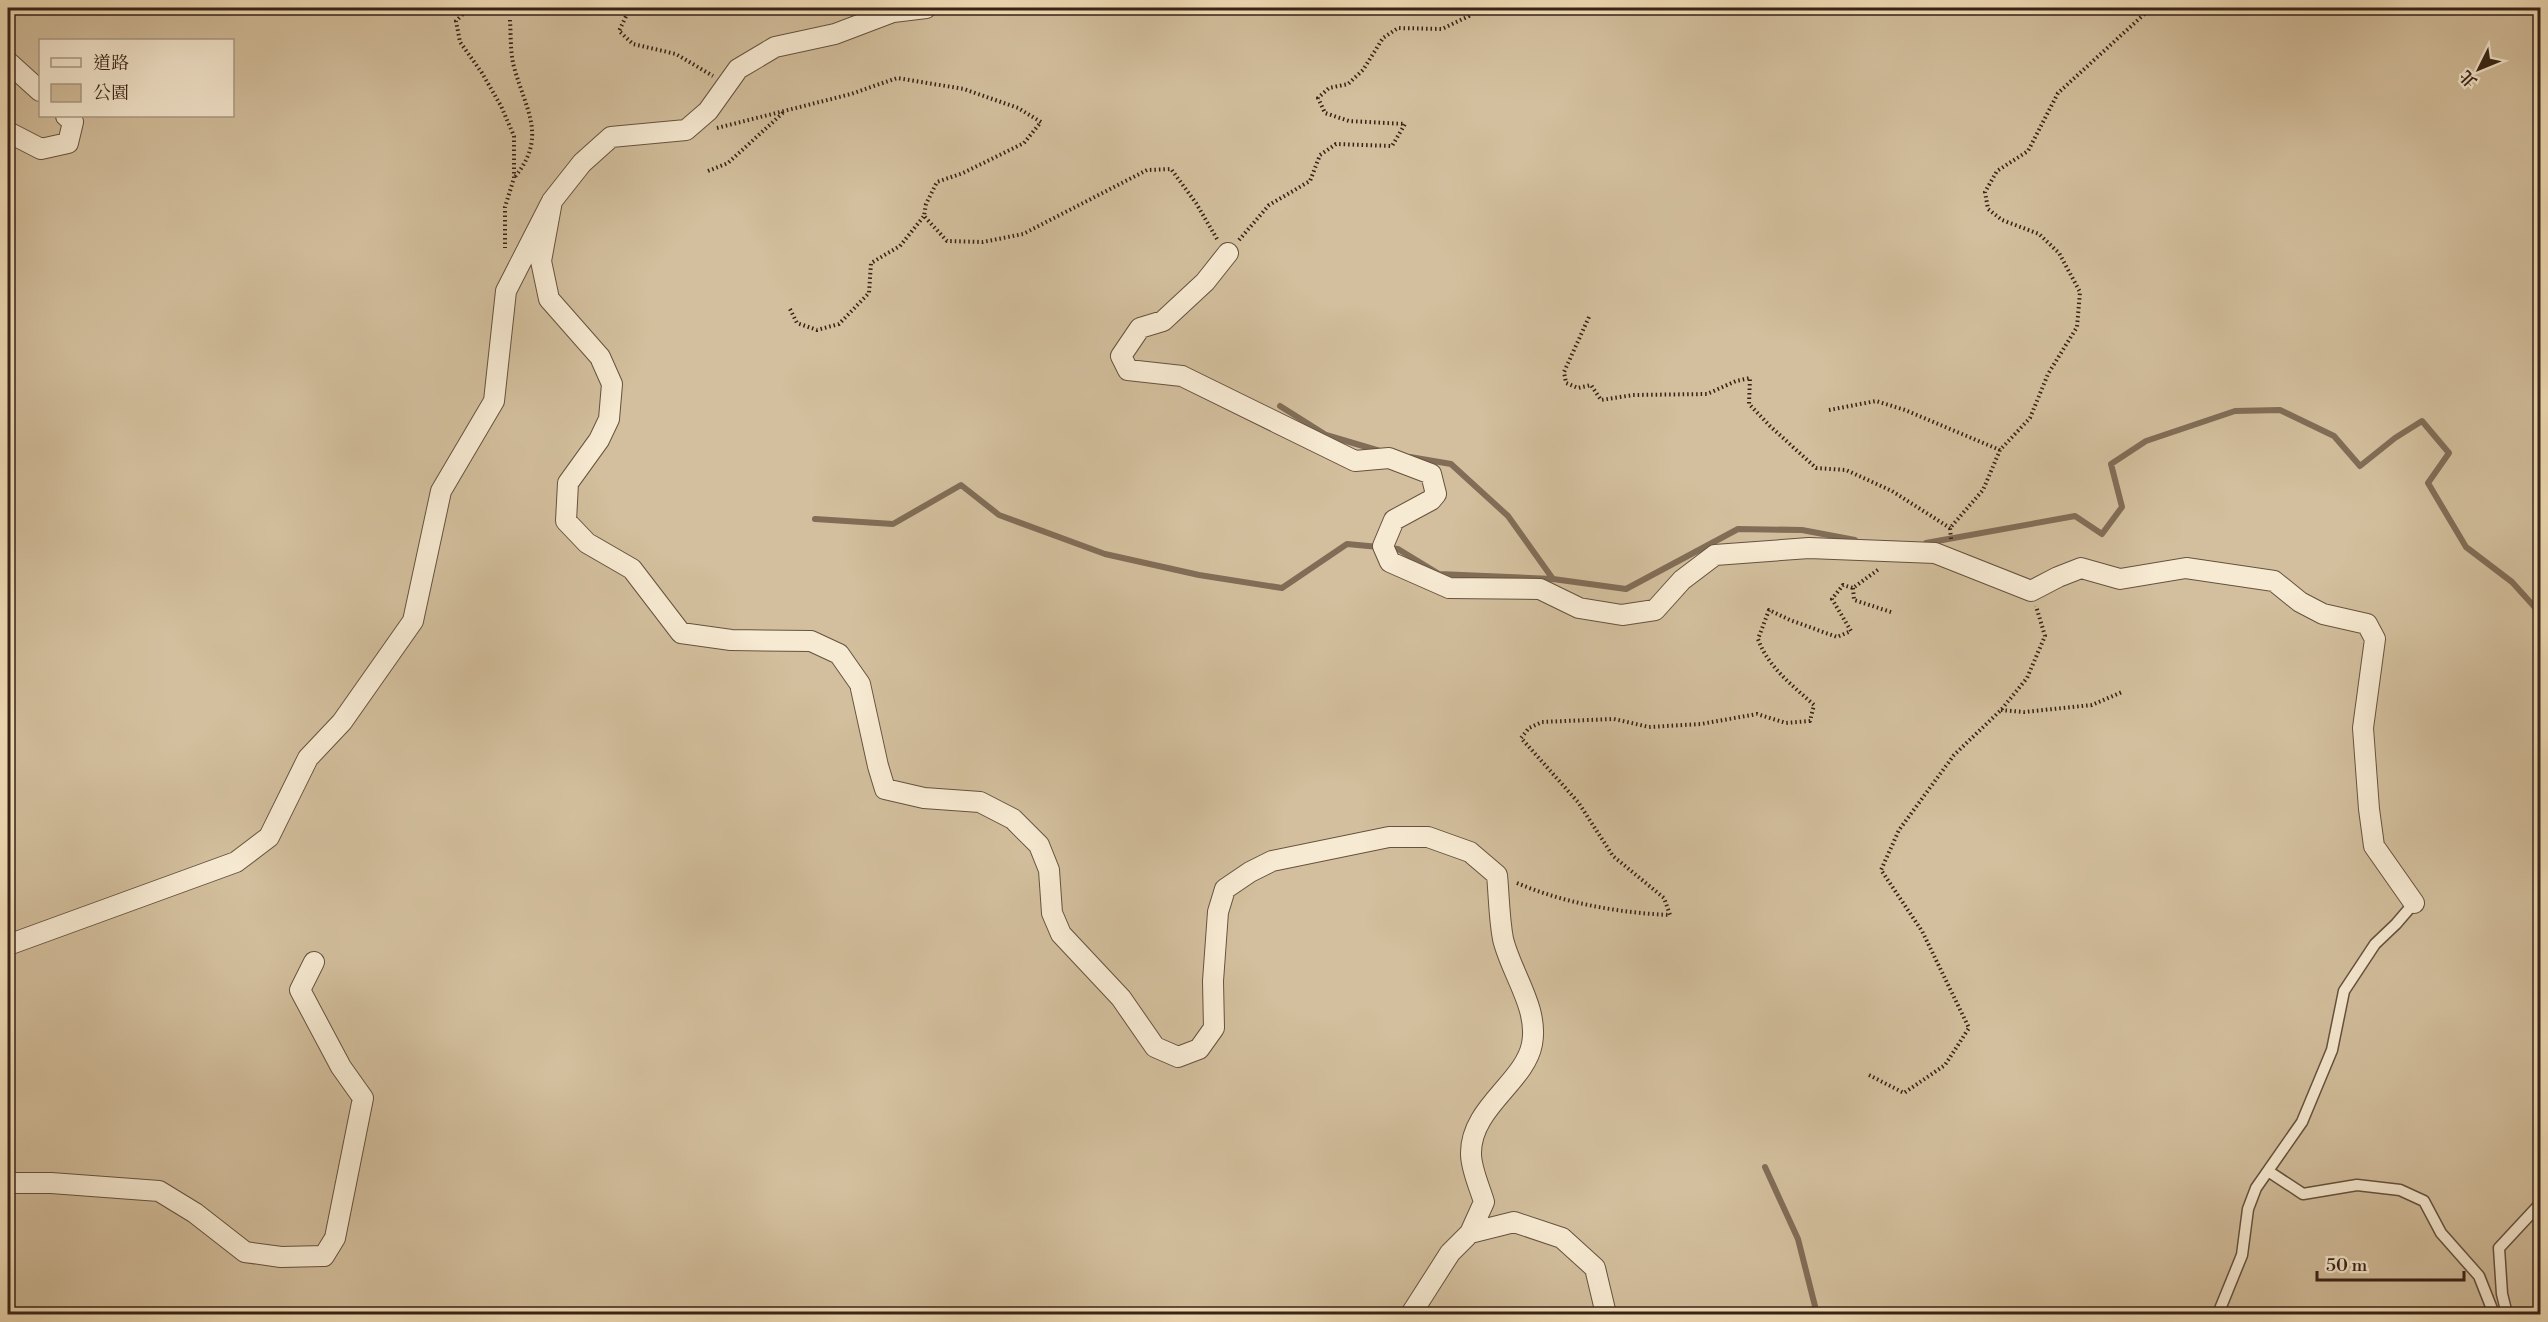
<svg xmlns="http://www.w3.org/2000/svg" width="2548" height="1322" viewBox="0 0 2548 1322" font-family="'Libre Bodoni','Noto Serif TC',serif">
	<style>
		.green { fill: #d3bf9d; stroke: #84715a; stroke-width: 1.5; fill-rule: evenodd }
		.lines { fill: none; stroke-linecap: round; stroke-linejoin: round }
		.stream { stroke: #816d57; stroke-width: 6 }
		.lane-casing { stroke: #65523f; stroke-width: 13 }
		.street-casing { stroke: #65523f; stroke-width: 22 }
		.path { stroke: #362316; stroke-width: 4; stroke-dasharray: 1.5 3; stroke-linecap: butt }
		.lane { stroke: #f7ead2; stroke-width: 10 }
		.street { stroke: #f7ead2; stroke-width: 20 }
	</style>
	<rect width="100%" height="100%" fill="#f3dfb9"/>
	<filter id="stains"><feTurbulence type="fractalNoise" baseFrequency=".00333" numOctaves="4"/><feColorMatrix values="0 0 0 0 .2 0 0 0 0 .09 0 0 0 0 .02 0 0 0 .5 -.17"/></filter>
	<radialGradient id="worn" r=".72"><stop offset=".6" stop-color="#630" stop-opacity="0"/><stop offset="1" stop-color="#630" stop-opacity=".3"/></radialGradient>
	<path class="green" d="M8 8H2540V1314H8ZM40 40H232V116H40Z"/>
	<g class="lines">
		<path class="stream" d="M1280 406 1326 435 1380 451
			M1410 457 1451 464 1508 516 1553 579
			M815 519 893 524 961 485 999 515 1105 554 1199 575 1282 588 1347 544 1379 547
			M1926 543 2075 516 2102 534 2122 507 2111 464 2146 441 2235 411 2280 410 2334 436 2360 466 2395 438 2422 421 2449 453 2428 483 2466 547 2512 582 2540 613
			M1389 548 1398 549 1439 574 1553 579 1626 589 1738 529 1802 530 1855 540
			M1765 1167 1798 1239 1817 1314"/>
		<defs>
			<path id="lane" d="M2268 1171 2303 1194 2357 1185 2400 1190 2424 1201 2441 1233 2479 1276 2494 1314
				M2218 1314 2242 1255 2248 1209 2256 1188 2302 1122 2332 1050 2344 991 2375 944 2396 924 2414 903
				M2507 1314 2502 1294 2499 1248 2538 1206"/>
			<path id="street" d="M8 62 40 91
				M8 132 41 149 68 143 73 122 66 116
				M552 201 541 261 549 299 600 357 612 384 609 419 599 440 568 483 566 521 587 543 632 569 681 633 731 640 811 641 839 654 860 684 878 766 885 789 924 798 980 802 1013 819 1039 845 1049 870 1052 913 1061 934 1121 998 1155 1047 1178 1057 1199 1049 1214 1028 1213 981 1218 912 1225 889 1250 872 1272 861 1389 837H1428L1470 852 1497 875C1499 895 1499 918 1503 939 1511 973 1539 1008 1532 1044 1525 1082 1470 1108 1471 1154 1471 1169 1480 1188 1484 1202L1470 1233 1450 1253 1411 1314
				M1228 253 1205 282 1163 321 1140 328 1121 356 1128 370 1182 376 1355 461 1389 458 1431 474 1436 494 1431 500 1394 520 1383 546 1390 562 1449 588 1540 589 1579 608 1622 615 1655 610 1682 580 1715 555 1809 548 1935 553 2031 591 2058 577 2081 568 2120 579 2186 568 2274 581 2300 602 2323 614 2367 624 2375 639 2363 728 2369 809 2374 846 2414 903
				M8 945 236 862 269 837 308 758 342 722 413 621 441 491 494 401 506 291 552 201 582 163 611 137 686 130 708 111 738 69 775 47 835 34 893 12 926 8
				M8 1183H51L159 1191 195 1213 245 1252 281 1257 324 1256 335 1238 363 1098 341 1067 300 990 314 962
				M1470 1233 1514 1222 1562 1238 1595 1268 1606 1314"/>
		</defs>
		<use href="#lane" class="lane-casing"/>
		<use href="#street" class="street-casing"/>
		<path class="path" d="M469 8 456 21 460 42 482 73 501 106 514 136V178L505 207V248
			M635 8 629 10 619 31 633 44 676 54 713 76
			M677 8 692 10 715 8
			M510 20C511 35 510 52 514 67 526 111 548 137 514 178
			M717 128 851 94 897 78 964 89 1018 108 1041 122 1024 143 963 173 937 182 926 204 924 216 947 241 983 242 1023 234 1147 170 1171 169 1196 203 1217 239
			M708 171 728 163 785 111
			M1239 240 1269 205 1310 181 1320 155 1336 144 1392 146 1405 124 1349 121 1325 113 1318 98 1329 88 1348 84 1363 70 1383 38 1398 28 1442 29 1469 16 1478 8
			M790 309 797 323 817 330 839 324 869 293 871 263 900 246 924 216
			M1589 317 1564 372 1566 383 1578 388 1591 385 1601 400 1633 395 1707 394 1736 381 1750 378 1749 404 1770 426 1816 468 1846 470 1892 491 1950 528
			M1829 410 1876 401 1905 410 2000 450
			M1951 539 1950 528 1983 490 2000 450 2030 418 2048 374 2077 327 2080 292 2059 253 2039 234 2002 220 1988 209 1985 192 1997 171 2028 151 2058 93 2151 8
			M1853 588 1854 600 1891 612
			M2001 710 2024 712 2092 705 2122 692
			M1517 883C1564 903 1619 913 1670 915L1664 898 1613 856 1578 802 1521 738 1529 728 1542 722 1614 719 1649 727 1701 724 1757 714 1786 723 1810 721 1814 705C1792 685 1768 667 1758 639L1769 610 1790 620 1837 637 1851 631 1832 599 1843 585 1853 588 1879 569
			M1869 1075 1904 1093 1945 1065 1969 1028 1922 931 1881 870 1899 830 1954 755 2001 710 2027 678 2045 636 2036 606"/>
		<use href="#lane" class="lane"/>
		<use href="#street" class="street"/>
	</g>
	<rect width="2548" height="1322" fill="none" stroke="#f3dfb9" stroke-width="30"/>
	<rect x="9" y="9" width="2530" height="1304" fill="none" stroke="#362316" stroke-width="3"/>
	<rect x="15" y="15" width="2518" height="1292" fill="none" stroke="#362316" stroke-width="1.5"/>
	<rect x="39" y="39" width="195" height="78" fill="#f7ead2" stroke="#aa9a87" stroke-width="1.5"/>
	<rect x="51" y="58" width="30" height="9" fill="#f7ead2" stroke="#aa9a87" stroke-width="1.5"/>
	<text x="93" y="69" font-size="18" fill="#362316">道路</text>
	<rect x="51" y="84" width="30" height="18" fill="#d3bf9d" stroke="#aa9a87" stroke-width="1.5"/>
	<text x="93" y="99" font-size="18" fill="#362316">公園</text>
	<g transform="translate(2479 69) rotate(227)" stroke="#f7ead2" stroke-width="4.5" paint-order="stroke">
	<path d="M0-4.5L10 22L0 15L-10 22Z" fill="#362316"/>
	<text y="-9" font-size="16" font-weight="bold" text-anchor="middle" fill="#362316">北</text>
	</g>
	<path d="M2317 1271v9h147v-9" fill="none" stroke="#362316" stroke-width="3"/>
	<text x="2326" y="1271" font-size="18" fill="#362316" stroke="#f7ead2" stroke-width="4.5" paint-order="stroke">50 m</text>
	<rect width="100%" height="100%" filter="url(#stains)"/>
	<rect width="100%" height="100%" fill="url(#worn)"/>
</svg>
